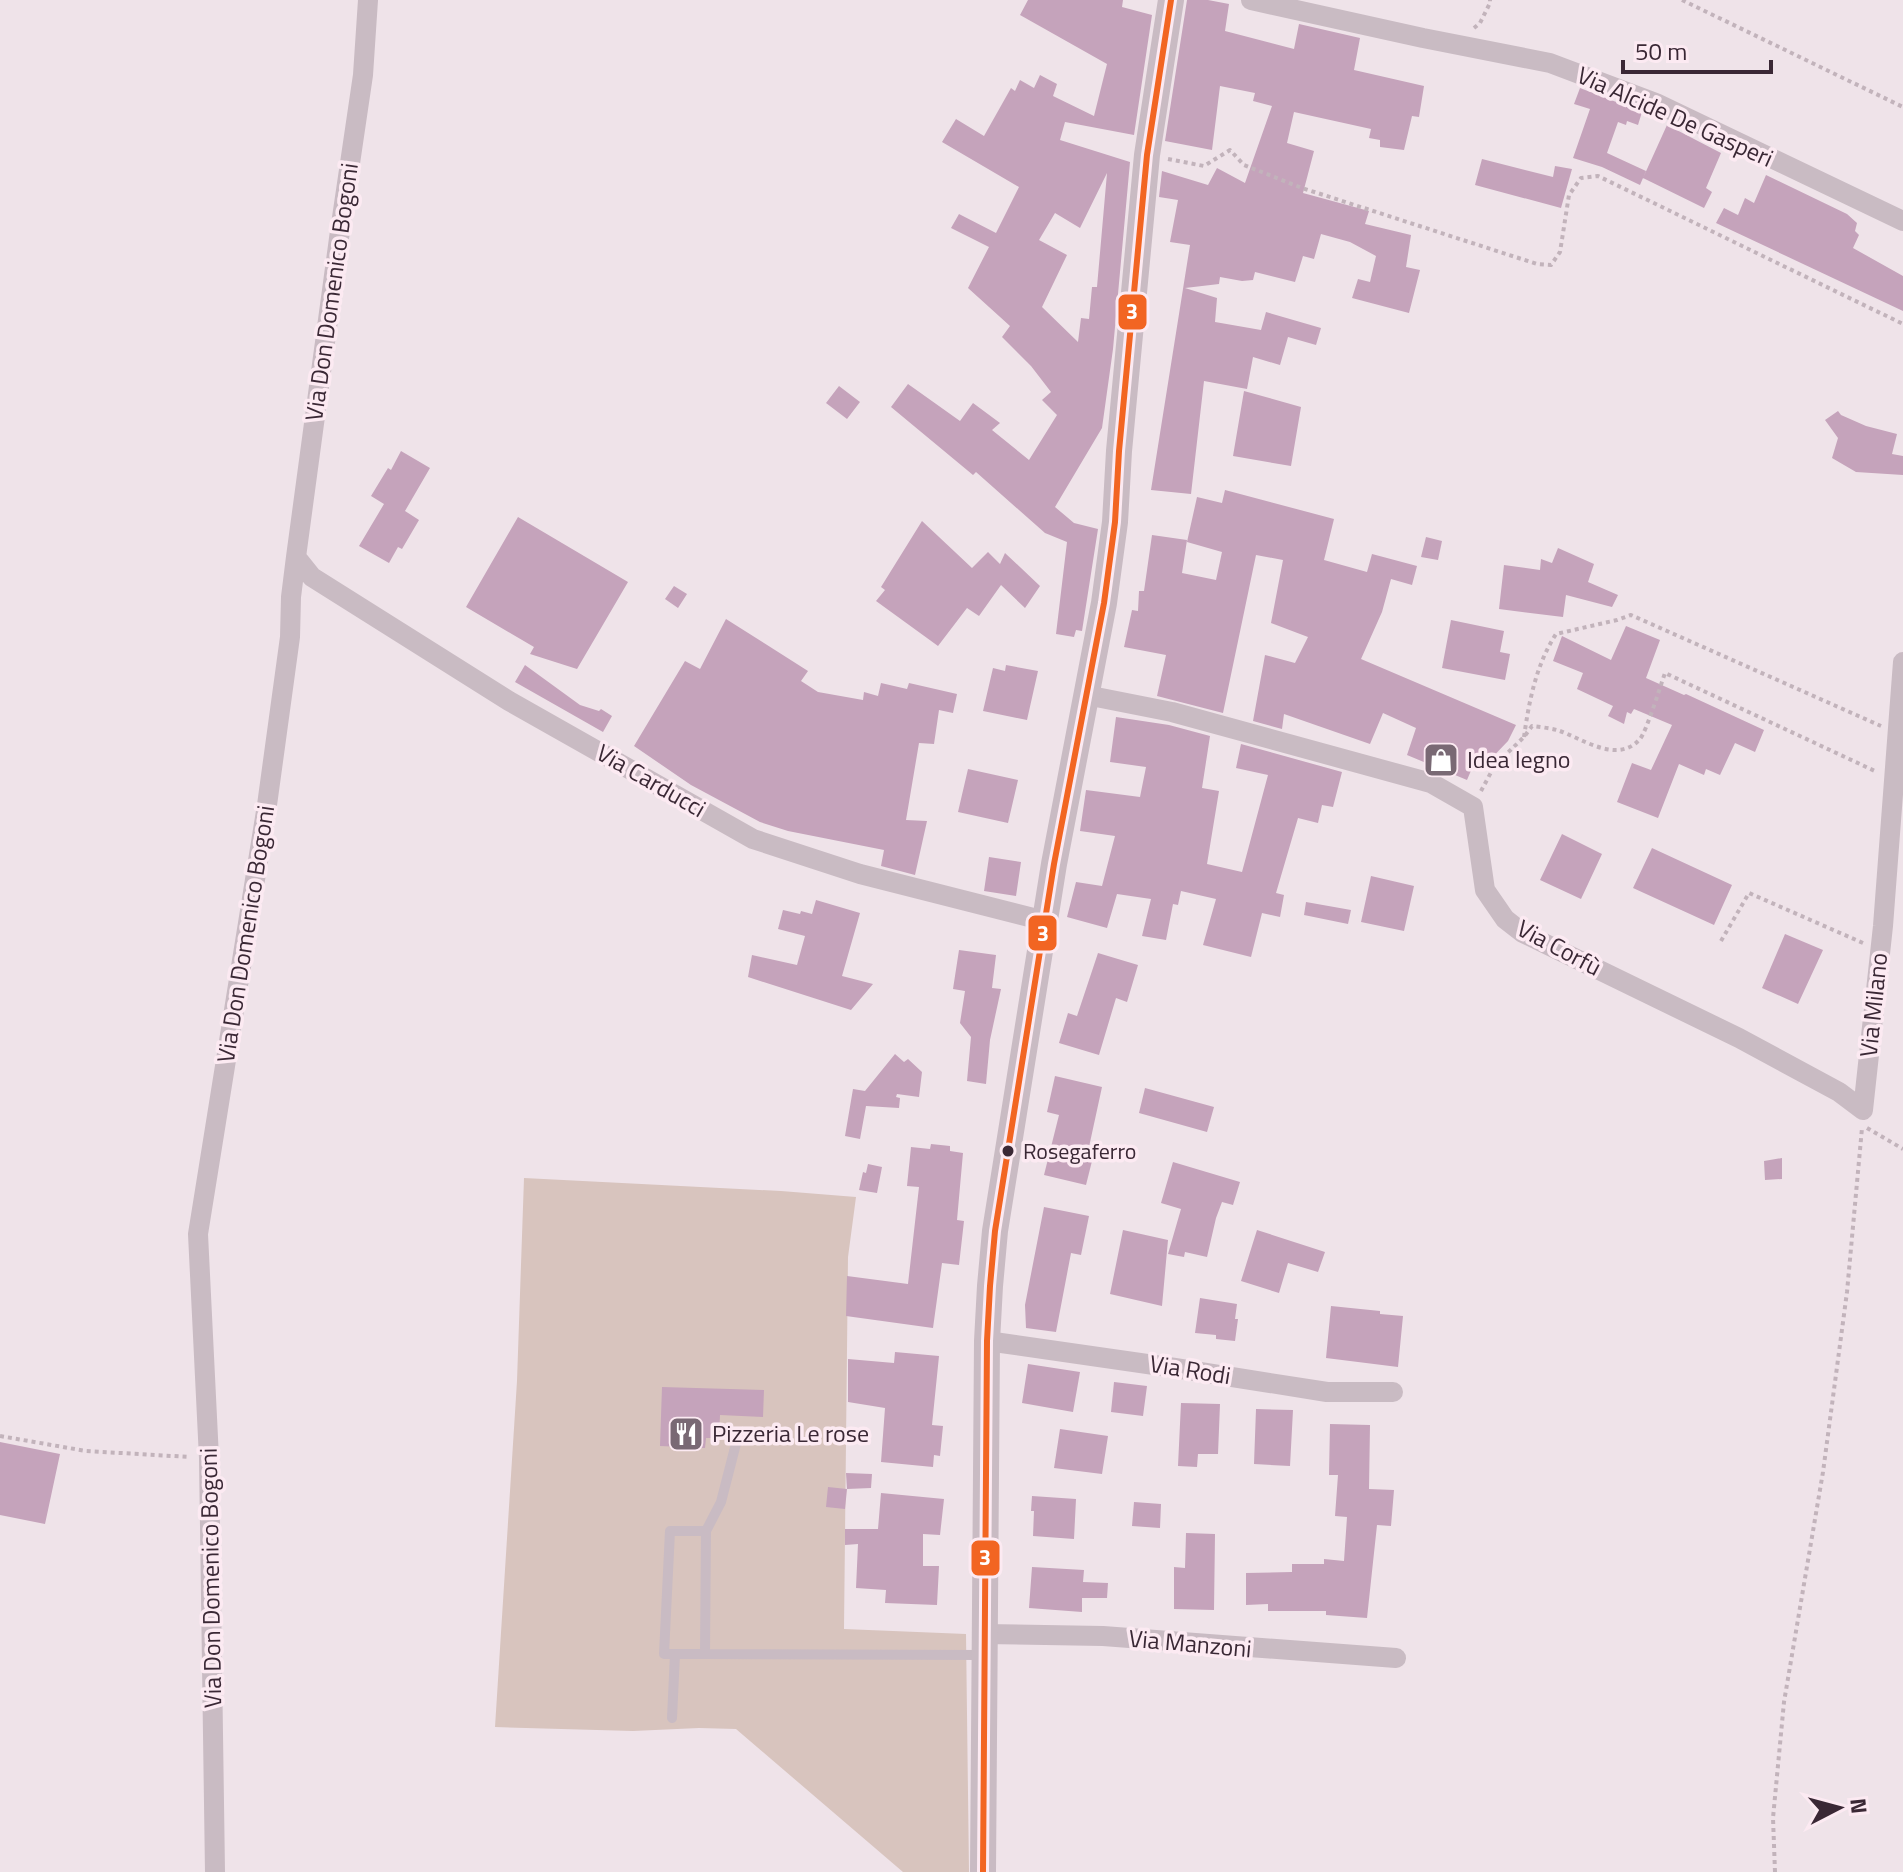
<svg xmlns="http://www.w3.org/2000/svg" width="1903" height="1872" viewBox="0 0 1903 1872" font-family="'Titillium Web',sans-serif">
	<style>
		.green { fill: #d8c4be }
		.building { fill: #c5a3bb; fill-rule: evenodd }
		.lines { fill: none; stroke-linecap: round; stroke-linejoin: round }
		.path { stroke: #c2b3bb; stroke-width: 4; stroke-dasharray: 4 4; stroke-linecap: butt }
		.service { stroke: #c9bbc3; stroke-width: 10 }
		.minor { stroke: #c9bbc3; stroke-width: 20 }
		.tertiary { stroke: #c9bbc3; stroke-width: 26 }
		.bus-1-casing { stroke: #fceaf2; stroke-width: 12 }
		.bus-1 { stroke: #f26522; stroke-width: 6 }
		.bus-dot { fill: #3a2835; stroke: #fceaf2; stroke-width: 3 }
		.labels { text-anchor: middle; stroke-width: 7; stroke-linejoin: round; paint-order: stroke }
		.bus-label { font-size: 22px; fill: #3a2835; stroke: #fceaf2; text-anchor: start }
		.street-label { font-size: 24px; fill: #3a2835; stroke: #fceaf2 }
		.poi-label { font-size: 24px; fill: #3a2835; stroke: #fceaf2; text-anchor: start }
		.line-badge { stroke: #fceaf2; stroke-width: 3 }
		.badge-label { font-size: 22px; text-anchor: middle; font-weight: bold; fill: #fff }
	</style>
	<rect width="100%" height="100%" fill="#efe3e9"/>
	<path class="green" d="M524 1178 781 1191 856 1197 848 1257 844 1629 966 1634 969 1872H903L736 1729 699 1728 633 1731 495 1727 517 1381Z"/>
	<path class="building" d="M1028 0H1123L1122 7 1152 15 1134 135 1065 122 1060 140 1130 162 1113 349 1102 428 1055 507 1074 523 1098 529 1082 631 1076 630 1074 637 1056 634 1067 542 1045 533 976 472 973 475 891 407 908 384 960 421 973 403 1000 423 992 430 1029 460 1057 415 1042 400 1051 392 1031 366 1002 337 1010 326 968 288 989 247 951 228 959 214 996 233 1019 187 942 142 956 119 984 136 1011 88 1015 91 1020 80 1034 88 1040 75 1057 84 1053 96 1094 116 1107 64 1020 15ZM1107 173 1097 287H1092L1089 319 1081 318 1078 342 1042 307 1067 255 1039 240 1055 213 1080 228Z
		M1187 0H1208L1229 4 1225 31 1294 49 1299 24 1360 38 1354 70 1424 86 1419 117 1412 116 1404 150 1380 147V140L1369 138 1371 129 1294 112 1287 143 1314 151 1303 193 1369 211 1365 224 1411 235 1406 267 1420 270 1409 313 1352 298 1358 279 1370 282 1376 256 1350 242 1321 234 1314 259 1303 256 1295 282 1255 272 1253 280 1242 281 1220 277 1219 284 1185 288 1217 298 1215 322 1261 330 1266 312 1321 328 1316 345 1288 337 1280 365 1253 357 1247 389 1204 381 1191 494 1151 490 1190 245 1170 242 1178 200 1159 197 1162 171 1208 185 1217 168 1245 183 1272 106 1253 101 1255 93 1220 86 1212 150 1165 141Z
		M1580 88 1642 112 1638 125 1627 121 1626 125 1618 122 1607 153 1646 171 1640 185 1602 167 1573 158 1590 109 1574 104Z
		M1667 125 1721 153 1706 188 1712 192 1704 208 1643 178Z
		M1482 159 1553 177 1555 166 1572 169 1561 208 1475 185Z
		M1766 175 1847 214 1857 223 1855 231 1859 235 1853 248 1903 276V311L1716 223 1724 208 1738 215 1745 198 1754 203Z
		M839 386 860 402 847 419 826 403Z
		M1244 391 1301 407 1291 466 1233 456Z
		M1838 411 1841 415 1866 426 1897 434 1892 454 1903 456V475L1856 472 1832 458 1838 438 1825 420Z
		M401 451 430 468 405 511 419 520 402 549 398 547 389 563 359 546 384 504 371 496 388 468 391 470Z
		M1225 490 1334 519 1324 560 1367 572 1372 554 1417 566 1412 585 1391 579 1382 612 1361 659 1516 725 1508 741 1485 765 1476 759 1467 780 1407 755 1416 728 1383 713 1370 744 1284 714 1282 729 1253 721 1265 655 1295 663 1308 637 1271 623 1283 560 1256 555 1223 713 1157 696 1166 655 1124 647 1132 610 1138 611 1139 591H1144L1152 535 1187 540 1182 573 1216 580 1222 552 1187 542 1197 497 1222 503Z
		M518 517 628 582 577 669 530 654 534 647 466 607Z
		M922 521 972 568 988 552 1000 564 1005 553 1040 586 1025 608 1001 585 979 616 967 608 938 646 876 601 885 590 881 587Z
		M1426 537 1442 541 1438 560 1421 557Z
		M1558 548 1594 564 1588 582 1618 595 1612 607 1566 595 1563 617 1499 609 1504 565 1540 570 1541 559 1552 563Z
		M674 586 687 594 678 608 665 599Z
		M726 619 808 671 801 681 818 692 863 700 864 692 878 696 881 683 907 689 909 683 957 694 953 713 939 710 934 744 919 743 906 820 927 821 915 875 881 866 884 850 788 831 760 822 691 785 634 746 685 661 700 669Z
		M1451 620 1504 631 1500 652 1510 654 1505 680 1442 668Z
		M1626 626 1660 640 1646 678 1684 695 1686 694 1764 730 1755 752 1735 743 1720 775 1706 769 1704 775 1679 764 1658 818 1617 802 1632 763 1651 770 1672 725 1634 709 1631 714 1627 712 1624 724 1608 716 1613 706 1577 689 1583 673 1553 661 1562 636 1611 660Z
		M525 665 580 705 599 711 601 709 612 716 603 732 515 682Z
		M1006 665 1038 671 1027 720 983 711 993 668 1005 671Z
		M1116 717 1169 725 1210 736 1202 788 1219 791 1207 864 1242 872 1268 775 1236 768 1241 744 1342 772 1333 807 1322 805 1318 823 1298 818 1276 893 1284 895 1280 917 1262 913 1251 957 1203 945 1216 899 1181 891 1178 905 1173 904 1166 940 1142 936 1151 899 1117 894 1107 928 1067 917 1076 882 1102 886 1115 836 1080 831 1086 790 1140 797 1146 767 1110 762Z
		M968 769 1018 780 1008 823 958 812Z
		M1562 834 1602 854 1581 899 1540 880Z
		M1652 848 1732 885 1714 925 1633 888Z
		M989 857 1021 862 1016 896 984 891Z
		M1371 876 1414 886 1404 931 1361 922Z
		M816 900 860 913 842 976 873 984 851 1010 748 977 752 955 797 965 805 936 778 929 783 910 800 914 801 911 812 914Z
		M1306 902 1351 910 1348 924 1304 915Z
		M1785 934 1823 950 1798 1004 1762 988Z
		M959 950 996 955 992 988 1001 989 990 1040 986 1084 967 1081 971 1037 960 1023 965 991 953 989Z
		M1098 953 1138 965 1127 1002 1116 998 1099 1055 1059 1043 1068 1013 1077 1016Z
		M895 1054 904 1062 908 1059 922 1072 919 1097 897 1094 896 1097 900 1098 899 1108 866 1106 860 1139 845 1136 853 1089 865 1091Z
		M1055 1076 1102 1087 1089 1147 1095 1149 1086 1185 1044 1175 1059 1115 1047 1112Z
		M1145 1088 1214 1107 1207 1132 1139 1113Z
		M931 1144 950 1146V1151L963 1153 957 1220 964 1221 959 1265 942 1263 933 1328 846 1316 847 1276 908 1284 919 1187 907 1186 911 1147 930 1149Z
		M1782 1158V1179L1765 1180 1764 1161Z
		M1173 1162 1240 1182 1233 1205 1222 1202 1216 1218 1207 1257 1185 1252 1184 1257 1168 1254 1181 1209 1161 1203Z
		M868 1164 882 1167 877 1193 859 1190 863 1172 866 1173Z
		M1044 1207 1089 1216 1081 1255 1071 1253 1056 1332 1026 1328 1025 1305Z
		M1123 1230 1168 1240 1162 1306 1110 1294Z
		M1257 1230 1325 1252 1318 1272 1288 1263 1279 1293 1241 1281Z
		M1200 1298 1237 1304 1235 1319H1238L1235 1341 1216 1339V1335L1195 1333Z
		M1331 1306 1380 1311V1314L1403 1316 1398 1367 1326 1358Z
		M895 1352 939 1356 932 1425 943 1426 940 1456 934 1455 933 1467 881 1462 885 1408 848 1402V1359L894 1363Z
		M1028 1364 1080 1372 1073 1412 1022 1403Z
		M1114 1382 1147 1386 1143 1416 1111 1412Z
		M662 1387 764 1390 763 1417 720 1415 719 1438H706L705 1448 660 1446Z
		M1181 1403 1220 1404 1218 1454H1198L1197 1467 1178 1466Z
		M1256 1409 1293 1410 1290 1466 1254 1464Z
		M1330 1424 1370 1425 1369 1489 1394 1490 1391 1526 1377 1525 1367 1618 1326 1615V1611H1268V1604L1246 1605V1573L1292 1572V1564H1324V1559L1344 1561 1347 1517 1335 1516 1338 1475H1329Z
		M1060 1429 1108 1436 1102 1474 1054 1468Z
		M0 1442 60 1454 45 1524 0 1515Z
		M846 1473 872 1474 871 1488 847 1489Z
		M828 1487 847 1489 845 1509 826 1507Z
		M881 1493 944 1499 940 1535 923 1534V1566H939L937 1605 885 1603 886 1590 856 1588 858 1544 845 1545V1529H878Z
		M1032 1496 1076 1499 1074 1539 1033 1536 1034 1511H1031Z
		M1134 1502 1161 1504 1160 1528 1132 1526Z
		M1186 1533 1215 1534 1214 1610 1174 1609V1567L1185 1568Z
		M1032 1567 1084 1570 1083 1582 1108 1583 1107 1598H1082V1612L1029 1608Z"/>
	<g class="lines">
		<path class="path" d="M1682 0 1903 107
			M1474 28 1480 23 1490 3V0
			M1168 159 1204 166 1230 150 1244 165 1302 188 1537 264 1551 265 1560 252 1569 195 1581 178 1598 176 1903 324
			M1524 737C1529 701 1536 665 1556 634L1617 620 1631 615 1881 726
			M1481 791 1495 765 1524 737 1532 726C1540 727 1549 728 1557 730 1582 738 1617 765 1640 739 1647 730 1660 687 1665 673L1877 772
			M1721 941 1749 893 1863 943
			M1867 1128 1903 1149
			M0 1436 86 1451 190 1457
			M1775 1872 1773 1818 1784 1702 1823 1472 1847 1292 1862 1128"/>
		<path class="service" d="M706 1531 721 1502 739 1432
			M705 1654H664L670 1531H706L705 1654 982 1655
			M672 1718 675 1654"/>
		<path class="minor" d="M1251 0 1423 38 1550 63 1656 103 1903 221
			M296 557 312 577 509 701 753 839 860 874 1045 921
			M1086 695 1172 712 1431 783 1473 807 1485 890 1505 919 1523 933 1739 1038 1839 1092 1863 1110 1883 926 1903 662
			M987 1341 1175 1368 1327 1392H1393
			M984 1634 1103 1636 1396 1658
			M215 1872 209 1458 198 1234 267 805 290 637 291 597 296 557 340 231 363 75 368 0"/>
		<path class="tertiary" d="M983 1872 987 1341 990 1286 995 1231 1054 864 1104 603 1115 522 1119 451 1147 155 1171 0"/>
		<defs>
			<path id="bus-1" d="M983 1872 987 1341 990 1286 995 1231 1054 864 1104 603 1115 522 1119 451 1147 155 1171 0"/>
		</defs>
		<use href="#bus-1" class="bus-1-casing"/>
		<use href="#bus-1" class="bus-1"/>
	</g>
	<defs>
		<symbol id="shop-square" viewBox="-11 -11 22 22"><rect x="-9" y="-9" width="18" height="18" rx="4" fill="#796974" stroke="#fceaf2"/><path d="M-5-2.5h2.3a2.7 3.5 0 0 1 5.4 0H5L5.5 6h-11ZM-1.5-2.5h3a1.5 2.3 0 0 0-3 0Z" fill="#fff"/></symbol>
		<symbol id="restaurant-square" viewBox="-11 -11 22 22"><rect x="-9" y="-9" width="18" height="18" rx="4" fill="#796974" stroke="#fceaf2"/><path d="M-5-6h1v4h1v-4h1v4h1v-4h1v5L-1.5 .5V6h-2V.5L-5-1ZM5-6V6H3V1.5H1.5Q1.5-4 5-6Z" fill="#fff"/></symbol>
	</defs>
	<g fill-rule="evenodd">
		<use href="#shop-square" x="1421" y="740" width="40" height="40"/>
		<use href="#restaurant-square" x="666" y="1414" width="40" height="40"/>
	</g>
	<circle class="bus-dot" cx="1008" cy="1151" r="7"/>
	<g class="labels">
		<g class="bus-label">
			<text x="1023" y="1159">Rosegaferro</text>
		</g>
		<g class="street-label">
			<text transform="translate(1675 117) rotate(24)" y="8">Via Alcide De Gasperi</text>
			<text transform="translate(332 292) rotate(-82)" y="8">Via Don Domenico Bogoni</text>
			<text transform="translate(651 781) rotate(30)" y="8">Via Carducci</text>
			<text transform="translate(246 934) rotate(-81)" y="8">Via Don Domenico Bogoni</text>
			<text transform="translate(1559 948) rotate(28)" y="8">Via Corfù</text>
			<text transform="translate(1874 1005) rotate(-84)" y="8">Via Milano</text>
			<text transform="translate(1190 1370) rotate(9)" y="8">Via Rodi</text>
			<text transform="translate(211 1578) rotate(-91)" y="8">Via Don Domenico Bogoni</text>
			<text transform="translate(1190 1644) rotate(5)" y="8">Via Manzoni</text>
		</g>
		<g class="poi-label">
			<text x="1467" y="768">Idea legno</text>
			<text x="712" y="1442">Pizzeria Le rose</text>
		</g>
	</g>
	<g class="line-badge">
		<rect x="1117" y="293" width="31" height="38" rx="8" fill="#f26522"/>
		<rect x="1027" y="914" width="31" height="38" rx="8" fill="#f26522"/>
		<rect x="970" y="1539" width="31" height="38" rx="8" fill="#f26522"/>
	</g>
	<g class="badge-label">
		<text x="1132" y="319">3</text>
		<text x="1043" y="941">3</text>
		<text x="985" y="1565">3</text>
	</g>
	<g transform="translate(1839 1808) rotate(84)" stroke="#fceaf2" stroke-width="6" paint-order="stroke">
	<path d="M0-6L14 30L0 20L-14 30Z" fill="#3a2835"/>
	<text y="-12" font-size="22" font-weight="bold" text-anchor="middle" fill="#3a2835">N</text>
	</g>
	<path d="M1623 60v12h148v-12" fill="none" stroke="#3a2835" stroke-width="4"/>
	<text x="1635" y="60" font-size="24" fill="#3a2835" stroke="#fceaf2" stroke-width="6" paint-order="stroke">50 m</text>
</svg>
